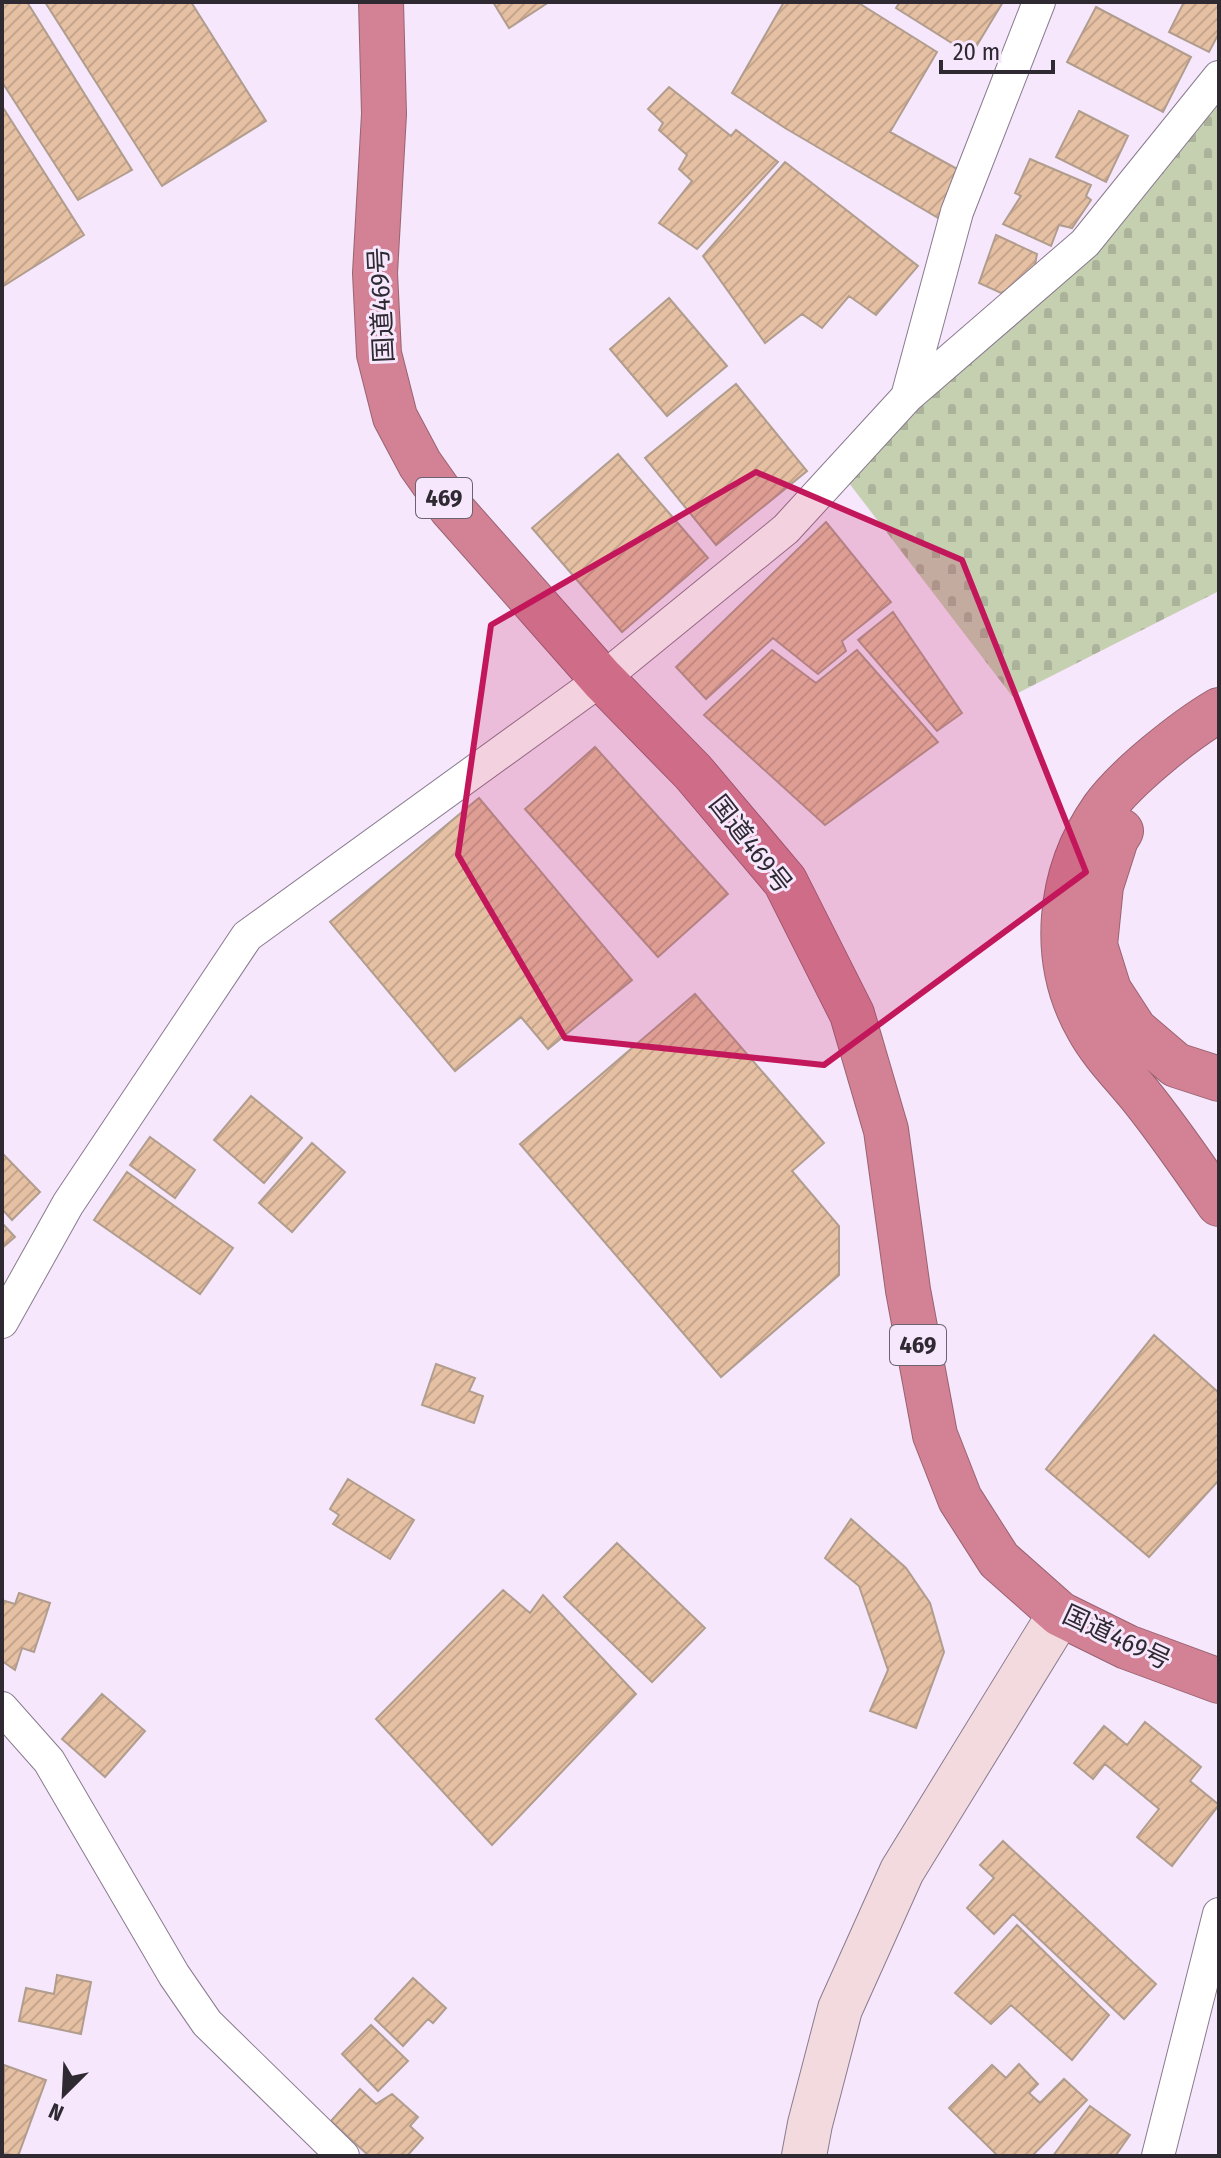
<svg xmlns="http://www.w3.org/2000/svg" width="1221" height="2158" viewBox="0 0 1221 2158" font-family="'Fira Sans Condensed','Noto Sans JP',sans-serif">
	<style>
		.cemetery { fill: url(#cemetery-stones) }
		.building { fill: url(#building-hatch); stroke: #b19d8e; stroke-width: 2 }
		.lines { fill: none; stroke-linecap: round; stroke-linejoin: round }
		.street-casing { stroke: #897b8e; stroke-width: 34 }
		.secondary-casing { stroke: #897b8e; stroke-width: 46 }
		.highway-casing { stroke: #996372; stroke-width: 46 }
		.street { stroke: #fff; stroke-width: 32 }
		.secondary { stroke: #f2dadf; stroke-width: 44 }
		.highway { stroke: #d28294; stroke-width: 44 }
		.marked { fill: #c2185b; fill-opacity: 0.2; stroke: #c2185b; stroke-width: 6; stroke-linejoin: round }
		.labels { text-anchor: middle; stroke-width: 6; stroke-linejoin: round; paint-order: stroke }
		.shield { fill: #f6e7fc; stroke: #6b636f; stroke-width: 2 }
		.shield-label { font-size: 24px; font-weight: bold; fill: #2f2a32 }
		.street-label { font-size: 26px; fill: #2f2a32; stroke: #f6e7fc }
	</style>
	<defs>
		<pattern id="cemetery-stones" width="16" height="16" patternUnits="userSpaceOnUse" patternTransform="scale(2)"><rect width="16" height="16" fill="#c5d0b1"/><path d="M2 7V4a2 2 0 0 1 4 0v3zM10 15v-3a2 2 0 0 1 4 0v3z" fill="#aab399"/></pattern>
		<pattern id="building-hatch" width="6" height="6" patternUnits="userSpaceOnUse" patternTransform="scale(2)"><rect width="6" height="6" fill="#e6c0a3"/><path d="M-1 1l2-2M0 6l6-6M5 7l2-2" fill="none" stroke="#c6a58d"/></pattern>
	</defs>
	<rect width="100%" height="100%" fill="#f6e7fc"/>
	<path class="cemetery" d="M1219 86V591L1012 696 839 470 1090 259Z"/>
	<path class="building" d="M2 2H27L132 170 78 200 2 82Z
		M45 2H191L266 121 162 186Z
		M493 2H549L509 28Z
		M784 2H857L937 52 890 132 959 170 940 219 785 128 732 93Z
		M900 2H1003L971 55 896 8Z
		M1184 2H1219V33L1209 52 1169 32Z
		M1096 7 1191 57 1163 112 1067 62Z
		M669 87 731 136 736 130 778 162 697 249 659 223 692 181 679 169 687 155 659 130 663 123 648 109Z
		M2 106 84 235 2 287Z
		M1079 111 1128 136 1106 182 1056 157Z
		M1030 159 1091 185 1086 196 1091 200 1072 228 1059 225 1051 246 1003 224 1021 196 1015 193Z
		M785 162 918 266 876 315 849 296 822 328 802 314 765 343 703 256Z
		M996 235 1037 254 1033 275 1001 293 979 283Z
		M669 298 727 366 667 416 610 349Z
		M736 384 807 471 716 545 645 458Z
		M618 454 708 558 622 632 532 528Z
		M826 522 891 602 842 641 846 651 818 674 773 638 706 699 676 667Z
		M893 612 962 713 937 731 858 640Z
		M772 650 816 683 857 650 938 742 825 825 704 715Z
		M595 747 728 894 658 957 525 809Z
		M479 798 632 980 548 1049 521 1017 455 1071 330 922Z
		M695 994 824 1143 792 1171 839 1226V1275L721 1377 520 1144Z
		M251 1096 302 1138 264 1183 214 1140Z
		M150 1137 195 1170 175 1198 130 1165Z
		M312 1143 345 1172 292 1232 259 1203Z
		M2 1153 40 1192 12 1220 2 1209Z
		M127 1172 233 1248 200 1294 94 1220Z
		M2 1223 15 1237 2 1248Z
		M1154 1335 1219 1393V1480L1149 1557 1046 1469Z
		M436 1364 475 1378 469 1391 483 1396 474 1423 422 1405Z
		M348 1479 414 1520 390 1559 333 1524 339 1515 330 1509Z
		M851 1519 906 1568 930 1603 944 1652 916 1728 870 1711 888 1670 859 1586 825 1558Z
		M617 1543 705 1628 652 1682 564 1597Z
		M503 1590 530 1613 543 1595 636 1694 492 1845 376 1719Z
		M19 1593 50 1603 34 1652 22 1648 15 1670 2 1661V1600L15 1604Z
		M102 1694 145 1731 105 1777 62 1739Z
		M1145 1722 1201 1767 1190 1781 1219 1805 1172 1866 1137 1837 1159 1809 1105 1764 1093 1779 1074 1763 1104 1726 1127 1745Z
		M1003 1841 1156 1984 1124 2019 1013 1914 994 1934 967 1908 994 1878 980 1865Z
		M1017 1925 1109 2015 1072 2060 1011 2005 991 2024 955 1993Z
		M57 1975 91 1982 81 2034 19 2021 26 1988 54 1994Z
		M413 1978 446 2008 433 2023 428 2019 403 2046 375 2019Z
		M371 2025 408 2061 378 2091 342 2054Z
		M1019 2064 1038 2084 1029 2093 1040 2103 1064 2079 1087 2100 1032 2156H998L949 2108 992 2065 1006 2078Z
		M4 2065 46 2080 18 2156 2 2153Z
		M360 2089 376 2104 392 2094 418 2117 410 2126 423 2138 407 2156H369L331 2121Z
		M1090 2106 1130 2135 1116 2155 1118 2156H1053Z"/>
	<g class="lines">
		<defs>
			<path id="street" d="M907 397 1085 243 1219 77
				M2 1322 68 1204 247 936 602 679 786 529 907 397 957 212 1039 2
				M2 1708 49 1761 174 1975 207 2023 343 2156
				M1158 2156 1219 1914"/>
			<path id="secondary" d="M804 2156 810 2124 840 2009 902 1871 1060 1614"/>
			<path id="highway" d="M381 2 384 114 375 273 379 354 395 417 420 464 451 508 602 679 693 772 785 881 852 1014 886 1130 908 1290 935 1435 960 1499 999 1560 1060 1614 1127 1647 1219 1681
				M1219 710C1185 730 1126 777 1103 809 1058 873 1049 959 1088 1028 1102 1054 1126 1077 1144 1100 1171 1134 1195 1169 1219 1204
				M1121 831 1116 839 1101 886 1095 945 1109 990 1135 1030 1176 1065 1219 1079"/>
		</defs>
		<use href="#street" class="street-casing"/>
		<use href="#secondary" class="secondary-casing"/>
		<use href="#highway" class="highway-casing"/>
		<use href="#street" class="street"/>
		<use href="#secondary" class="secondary"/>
		<use href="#highway" class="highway"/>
	</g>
	<path class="marked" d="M756 472 962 560 1086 872 824 1065 565 1038 458 855 491 625Z"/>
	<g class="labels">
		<g class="shield">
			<rect x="416" y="478" width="56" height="40" rx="6"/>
			<rect x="890" y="1325" width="56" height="40" rx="6"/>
		</g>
		<g class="shield-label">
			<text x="444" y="506">469</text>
			<text x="918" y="1353">469</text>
		</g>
		<g class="street-label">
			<text transform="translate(381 305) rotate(-93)" y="9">国道469号</text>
			<text transform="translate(751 844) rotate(52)" y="9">国道469号</text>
			<text transform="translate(1117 1637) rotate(25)" y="9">国道469号</text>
		</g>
	</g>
	<rect width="1221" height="2158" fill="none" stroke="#2f2a32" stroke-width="8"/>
	<g transform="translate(64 2094) rotate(204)" stroke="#f6e7fc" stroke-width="6" paint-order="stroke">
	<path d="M0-6L14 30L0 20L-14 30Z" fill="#2f2a32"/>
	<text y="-12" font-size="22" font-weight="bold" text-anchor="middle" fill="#2f2a32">N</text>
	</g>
	<path d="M941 60v12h112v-12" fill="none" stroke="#2f2a32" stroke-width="4"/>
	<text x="953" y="60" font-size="24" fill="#2f2a32" stroke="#f6e7fc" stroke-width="6" paint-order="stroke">20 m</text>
</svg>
